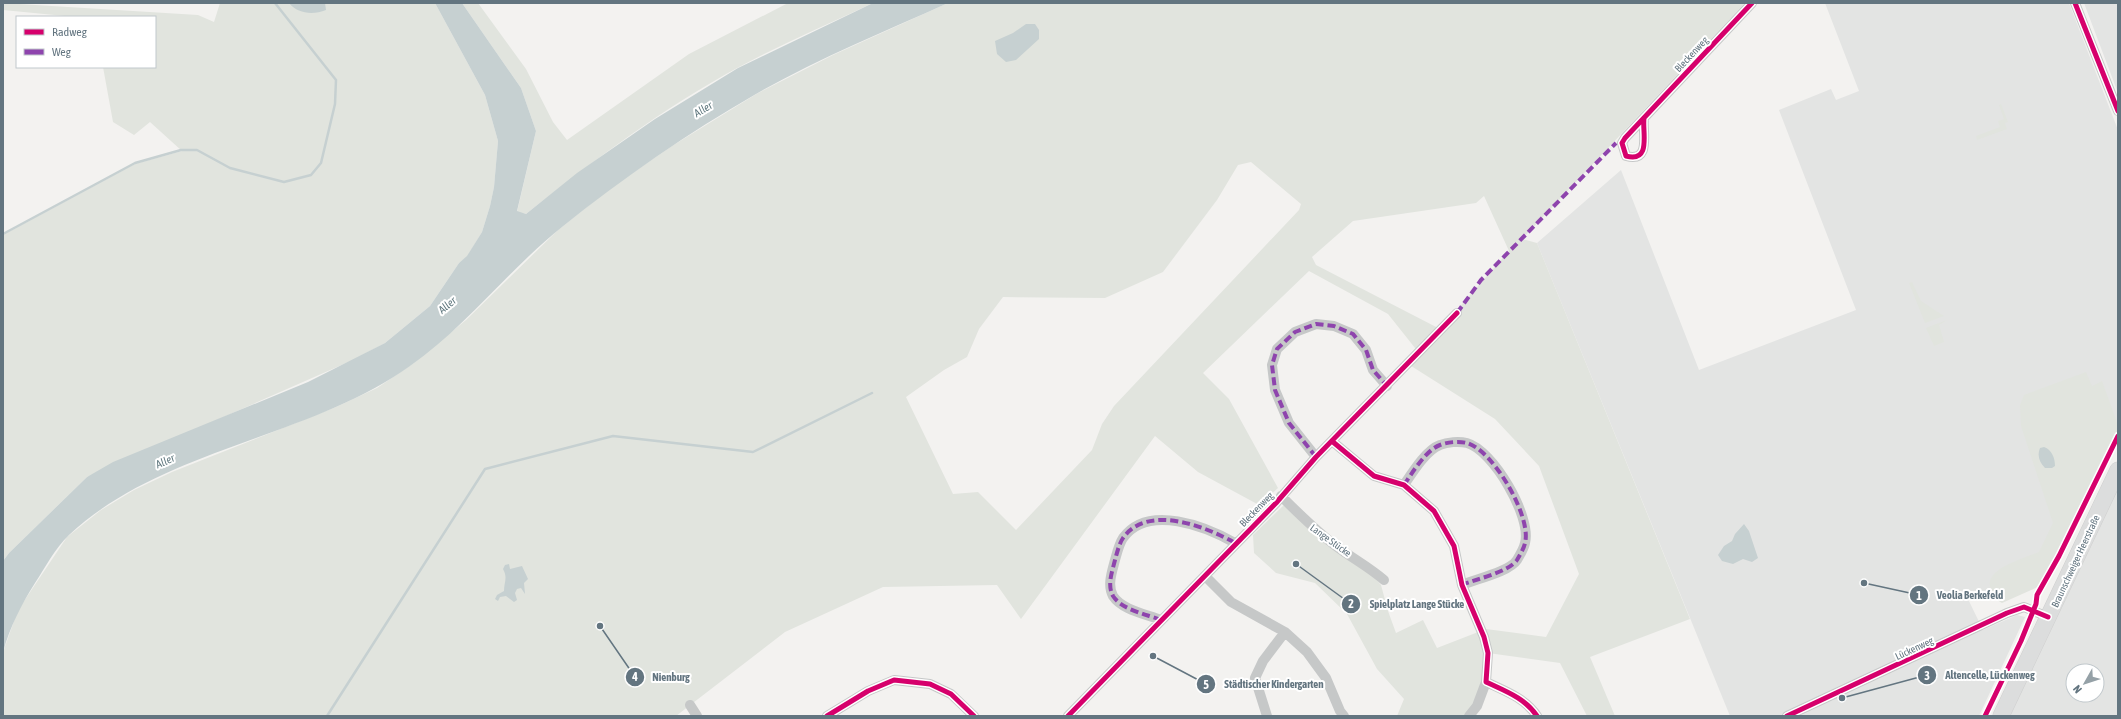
<svg xmlns="http://www.w3.org/2000/svg" width="2121" height="719" viewBox="0 0 2121 719" font-family="'Asap Condensed',sans-serif">
	<style>
		.built { fill: #e3e4e3; fill-rule: evenodd }
		.green { fill: #e1e4de; fill-rule: evenodd }
		.water { fill: #c6d0d1 }
		.lines { fill: none; stroke-linecap: round; stroke-linejoin: round }
		.stream { stroke: #c6d0d1; stroke-width: 2.5 }
		.primary-casing { stroke: #cfcfcf; stroke-width: 17 }
		.street { stroke: #c6c8c8; stroke-width: 10 }
		.primary { stroke: #dcdddd; stroke-width: 16 }
		.quiet { stroke: #8e44ad; stroke-width: 4; stroke-dasharray: 8 4; stroke-linecap: butt }
		.cycleway-casing { stroke: #fff; stroke-width: 8 }
		.cycleway { stroke: #d6006c; stroke-width: 5 }
		.labels { text-anchor: middle; stroke-width: 4; stroke-linejoin: round; paint-order: stroke }
		.street-label { font-size: 10px; fill: #637580; stroke: #fff }
		.water-label { font-size: 11px; font-style: italic; fill: #5f777e; stroke: #fff }
		.leader { fill: none; stroke: #637580; stroke-width: 1.5 }
		.callout-dot { fill: #637580; stroke: #fff; stroke-width: 1.5 }
		.mark-label { font-size: 12px; text-anchor: middle; font-weight: bold; fill: #fff }
		.callout-label { font-size: 11px; text-anchor: middle; font-weight: bold; fill: #637580; stroke: #fff; stroke-width: 4; stroke-linejoin: round; paint-order: stroke }
	</style>
	<rect width="100%" height="100%" fill="#f3f2f0"/>
	<path class="built" d="M1825 3H2069L2118 130V428L2051 566 1968 599 1983 630 2017 615 2025 617 1979 716H1730L1537 243 1621 170 1699 370 1856 310 1779 110 1831 89 1836 100 1859 91Z
		M2084 3H2118V93Z
		M2118 487V716H2008ZM2073 671H2097V695H2073Z"/>
	<path class="green" d="M3 3 198 15 214 22 220 3H435L485 95 498 141 494 187 490 206 482 232 467 257 459 263 430 306 385 343 353 360 87 477 9 553 3 561V235L135 164 182 151 150 122 134 135 113 122 103 67H155V17H75L3 10Z
		M462 3H478L526 69 553 122 567 140 689 54 788 3H873C828 24 782 44 739 67 663 108 593 161 526 214L517 212 536 131 521 88Z
		M948 3H1745L1522 239 1537 243 1690 619 1590 657 1615 716H1587L1560 663 1488 653 1485 682 1468 716H1397L1404 699 1377 669 1347 614 1315 583 1276 573 1254 553 1253 535 1284 505 1362 563 1381 585 1388 611 1396 633 1423 620 1437 648 1486 629 1546 637 1579 574 1539 466 1495 419 1408 364 1419 353 1388 314 1309 271 1203 373 1229 399 1278 488 1259 505 1198 472 1155 436 1021 619 997 585 883 587 785 632 676 716H3V652L18 610 67 537 101 510 134 490 172 472 336 407 377 388 411 365 466 320 558 230 612 187 672 146 758 93 833 55ZM1251 162 1301 204 1299 210 1114 406 1102 424 1092 450 1016 530 978 492 953 494 906 397 944 370 967 357 979 329 1003 297 1105 298 1163 272 1217 200 1238 165ZM1484 196 1509 251 1440 329 1316 265 1312 257 1353 221 1476 203Z
		M2001 104 2008 122 2005 123 2007 129 1977 140 1976 136 2000 127 1998 121 2004 119 1999 105Z
		M1912 282 1921 301 1944 316 1925 323 1909 283Z
		M1947 320 1939 325 1944 342 1934 346 1926 328Z
		M2086 372 2092 386 2102 381 2118 425V433L2040 586 2002 603C1996 600 1993 596 1991 589 1982 569 2025 558 2039 552L2053 523 2021 426 2020 405 2024 395Z"/>
	<path class="water" d="M289 3H325L326 10C313 15 298 14 289 3Z
		M435 3H462L521 88 536 131 517 211 526 214 577 173 655 119 738 68 873 3H948C884 32 817 59 756 94 688 133 623 178 562 227 508 270 467 326 410 366 308 439 162 448 69 535 55 548 45 568 35 583 21 605 10 627 3 652V561L9 553 87 477 113 462 308 382 385 343 430 306 459 263 467 256 482 232 490 206 494 187 498 141 485 95Z
		M1026 24H1035L1039 30V39L1016 60 1006 62 997 54 995 41 1013 33Z
		M2044 447C2052 450 2055 458 2055 466L2052 468H2045C2039 462 2037 455 2040 448Z
		M1744 524 1749 531 1758 558 1752 562 1743 559 1733 564 1722 561 1718 555 1724 546 1732 541 1735 534Z
		M509 564 510 569 522 566 528 579 524 583 525 594 521 588 517 589 515 593 517 600 514 602 506 596 500 597 498 601 495 599 497 595 504 591C504 582 508 578 503 569L505 565Z"/>
	<g class="lines">
		<path class="stream" d="M3 234 135 163 181 150H197L230 168 284 182 311 175 321 163 335 104 336 80 275 3
			M327 716 485 469 613 436 753 452 872 393"/>
		<defs>
			<path id="primary" d="M2001 716 2118 470"/>
		</defs>
		<use href="#primary" class="primary-casing"/>
		<path class="street" d="M2075 3 2118 111
			M1644 118C1642 132 1652 163 1626 156L1622 143 1625 138 1752 3
			M1333 442 1374 476 1404 485 1434 511 1454 546 1462 585 1484 637 1488 653 1486 682C1505 691 1525 698 1537 716
			M1316 457 1289 423 1275 390 1272 365 1277 349 1295 332 1316 324 1334 326 1353 334 1366 350 1373 370 1387 386
			M1404 485C1412 473 1426 450 1440 445 1447 442 1459 441 1467 443 1493 450 1532 517 1525 543 1524 548 1520 555 1517 560 1509 572 1476 579 1462 585
			M1281 496C1299 514 1316 531 1336 546 1352 558 1369 567 1384 580
			M1205 576 1231 602 1285 632 1307 652 1326 678 1340 711 1344 716
			M1161 620C1146 614 1122 610 1113 596 1107 585 1112 572 1115 560 1117 553 1119 544 1123 538 1148 503 1207 527 1235 543
			M690 705 697 716
			M827 716 868 691 894 680 930 684 951 694 974 716
			M1068 716 1276 503 1316 457 1457 313
			M1267 716 1255 678 1263 661 1285 632
			M1469 716 1477 706 1486 682
			M1787 716 2007 613 2024 607 2048 617"/>
		<use href="#primary" class="primary"/>
		<path class="quiet" d="M1457 313 1481 280 1616 143
			M1316 457 1289 423 1275 390 1272 365 1277 349 1295 332 1316 324 1334 326 1353 334 1366 350 1373 370 1387 386
			M1404 485C1412 473 1426 450 1440 445 1447 442 1459 441 1467 443 1493 450 1532 517 1525 543 1524 548 1520 555 1517 560 1509 572 1476 579 1462 585
			M1161 620C1146 614 1122 610 1113 596 1107 585 1112 572 1115 560 1117 553 1119 544 1123 538 1148 503 1207 527 1235 543"/>
		<defs>
			<path id="cycleway" d="M2075 3 2118 111
				M1644 118C1642 132 1652 163 1626 156L1622 143 1625 138 1752 3
				M1333 442 1374 476 1404 485 1434 511 1454 546 1462 585 1484 637 1488 653 1486 682C1505 691 1525 698 1537 716
				M827 716 868 691 894 680 930 684 951 694 974 716
				M1068 716 1276 503 1316 457 1457 313
				M1787 716 2007 613 2024 607 2048 617
				M1985 716 2021 641 2036 604 2037 595 2059 556 2118 436"/>
		</defs>
		<use href="#cycleway" class="cycleway-casing"/>
		<use href="#cycleway" class="cycleway"/>
	</g>
	<g class="labels">
		<g class="street-label">
			<text transform="translate(1691 54) rotate(-47)" y="4">Bleckenweg</text>
			<text transform="translate(1256 509) rotate(-46)" y="4">Bleckenweg</text>
			<text transform="translate(1331 540) rotate(36)" y="4">Lange Stücke</text>
			<text transform="translate(2075 561) rotate(-65)" y="4">Braunschweiger Heerstraße</text>
			<text transform="translate(1914 648) rotate(-25)" y="4">Lückenweg</text>
		</g>
		<g class="water-label">
			<text transform="translate(703 109) rotate(-31)" y="4">Aller</text>
			<text transform="translate(447 305) rotate(-40)" y="4">Aller</text>
			<text transform="translate(165 461) rotate(-24)" y="4">Aller</text>
		</g>
	</g>
	<path class="leader" d="M1864 583L1919 595M1296 564L1351 604M1842 698L1927 675M600 626L635 677M1153 656L1206 684"/>
	<g class="callout-dot">
		<circle cx="1864" cy="583" r="4"/>
		<circle cx="1296" cy="564" r="4"/>
		<circle cx="1842" cy="698" r="4"/>
		<circle cx="600" cy="626" r="4"/>
		<circle cx="1153" cy="656" r="4"/>
		<circle cx="1919" cy="595" r="10"/>
		<circle cx="1351" cy="604" r="10"/>
		<circle cx="1927" cy="675" r="10"/>
		<circle cx="635" cy="677" r="10"/>
		<circle cx="1206" cy="684" r="10"/>
	</g>
	<g class="mark-label">
		<text x="1919" y="600">1</text>
		<text x="1351" y="608">2</text>
		<text x="1927" y="680">3</text>
		<text x="635" y="681">4</text>
		<text x="1206" y="689">5</text>
	</g>
	<g class="callout-label">
		<text x="1970" y="599">Veolia Berkefeld</text>
		<text x="1417" y="608">Spielplatz Lange Stücke</text>
		<text x="1990" y="679">Altencelle, Lückenweg</text>
		<text x="671" y="681">Nienburg</text>
		<text x="1274" y="688">Städtischer Kindergarten</text>
	</g>
	<rect width="2121" height="719" fill="none" stroke="#637580" stroke-width="8"/>
	<rect x="16" y="16" width="140" height="52" fill="#ffffff" stroke="#c1c8cc"/>
	<rect x="24" y="29" width="20" height="6" fill="#d6006c" stroke="#c1c8cc"/>
	<text x="52" y="36" font-size="12" fill="#637580">Radweg</text>
	<rect x="24" y="49" width="20" height="6" fill="#8e44ad" stroke="#c1c8cc"/>
	<text x="52" y="56" font-size="12" fill="#637580">Weg</text>
	<g transform="translate(2085 683) rotate(231)"><circle r="19" fill="#ffffff" stroke="#c1c8cc"/>
	<path d="M0-3L7 15L0 10L-7 15Z" fill="#95a1a7"/>
	<text y="-6" font-size="11" font-weight="bold" text-anchor="middle" fill="#637580">N</text>
	</g>
</svg>
